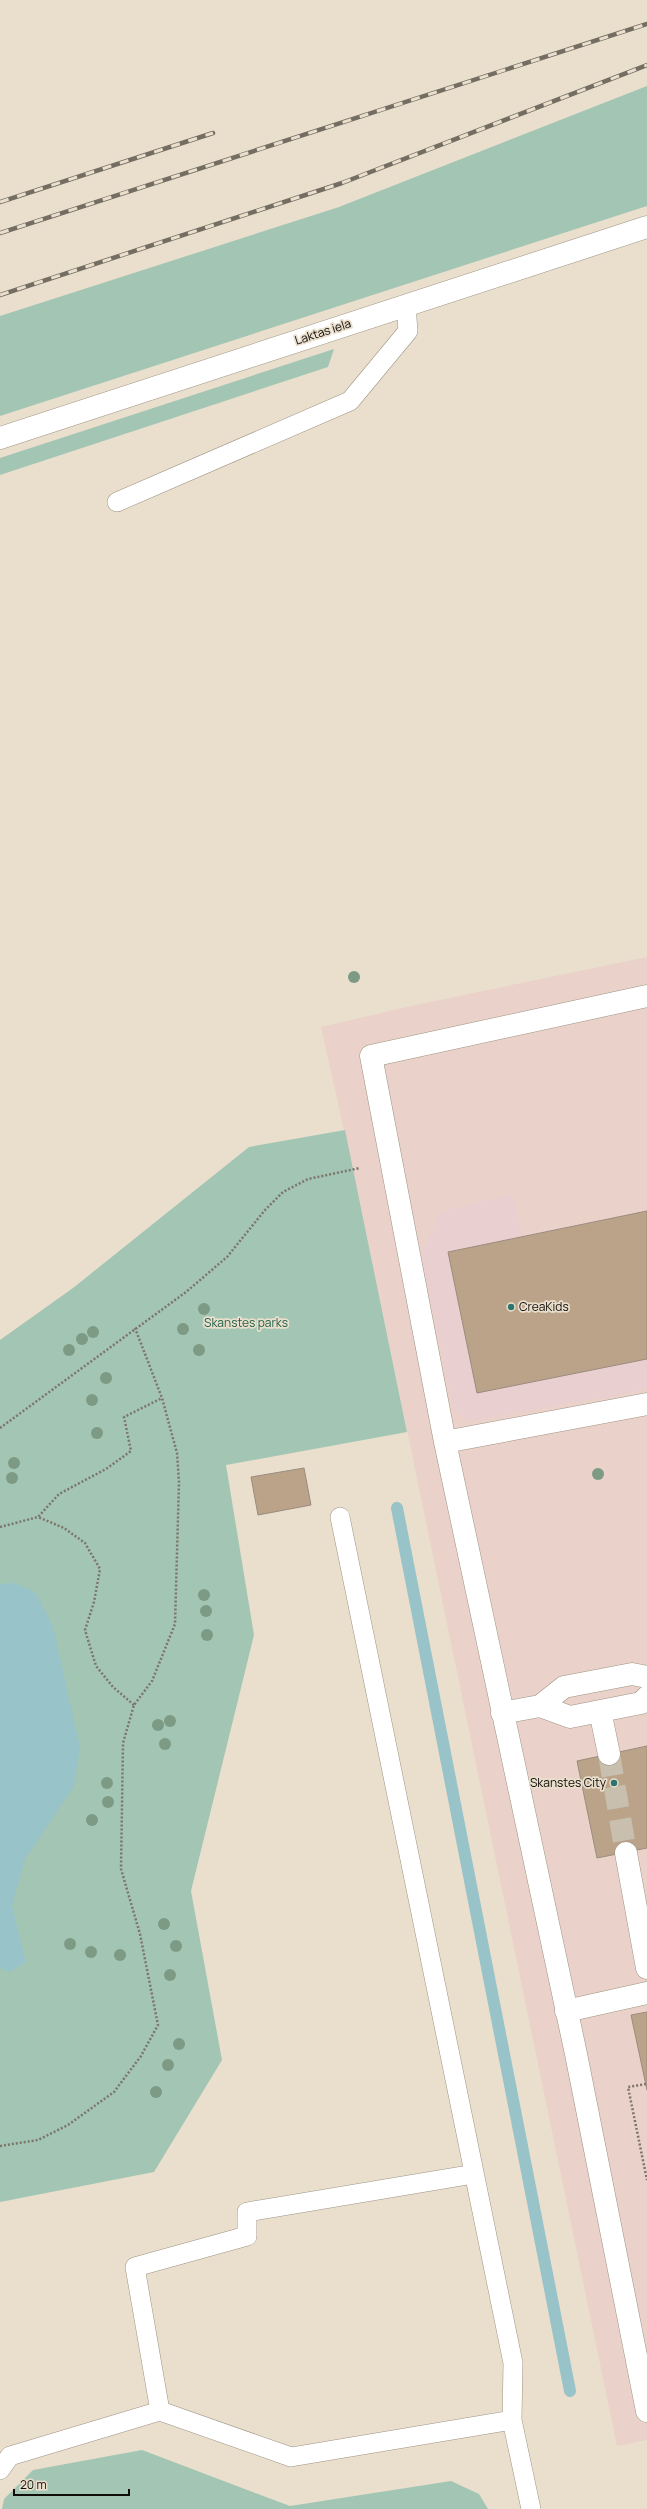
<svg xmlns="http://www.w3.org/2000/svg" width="647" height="2509" viewBox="0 0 647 2509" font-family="Manrope,sans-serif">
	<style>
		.commercial { fill: #ead1c9 }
		.education { fill: #eacfd0 }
		.green { fill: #a3c5b4 }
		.water { fill: #98c3c8 }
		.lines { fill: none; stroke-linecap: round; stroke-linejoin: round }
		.stream { stroke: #98c3c8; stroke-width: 12 }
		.building { fill: #bba389; stroke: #9a8c7e }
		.street-tunnel { stroke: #c9bfaf; stroke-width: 22; stroke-dasharray: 22 11; stroke-linecap: butt }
		.lane-casing { stroke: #9e9383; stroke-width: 20 }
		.street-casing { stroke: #9e9383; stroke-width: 23 }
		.path { stroke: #7c7569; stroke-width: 2.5; stroke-dasharray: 2 2; stroke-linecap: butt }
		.lane { stroke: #fff; stroke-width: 19 }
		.street { stroke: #fff; stroke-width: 22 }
		.rail-casing { stroke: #746d62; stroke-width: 4.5 }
		.rail { stroke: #eadfcd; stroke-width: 3; stroke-dasharray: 9; stroke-linecap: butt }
		.tree { fill: #7d9a84 }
		.poi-dot { fill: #2c746e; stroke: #eadfcd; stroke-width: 1.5 }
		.labels { text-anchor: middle; stroke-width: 3.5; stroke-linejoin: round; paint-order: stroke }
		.street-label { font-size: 12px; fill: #100c07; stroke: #eadfcd }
		.poi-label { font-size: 12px; fill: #100c07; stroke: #eadfcd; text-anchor: start }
		.park-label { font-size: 12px; fill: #236149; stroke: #eadfcd }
	</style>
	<rect width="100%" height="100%" fill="#eadfcd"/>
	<path class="commercial" d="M647 957V2440L617 2446 358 1193 321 1027 411 1006Z"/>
	<path class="education" d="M512 1194 523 1236 572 1226 603 1368 647 1359V1389L478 1420 468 1421 454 1410 421 1256 440 1212Z"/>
	<path class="green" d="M647 86V206L0 416V316L339 207Z
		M334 349 328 367 0 475V458Z
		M345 1130 407 1432 226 1465 254 1635 191 1891 222 2060 154 2172 0 2202V1340L73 1288 249 1147Z
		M142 2450 290 2506 451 2481 479 2494 488 2509H2L4 2499 33 2470Z"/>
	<path class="water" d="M15 1583 35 1592 53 1626 80 1748 74 1786 25 1859 12 1906 26 1962 9 1972 0 1968V1584Z"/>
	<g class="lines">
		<path class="stream" d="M397 1508 570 2391"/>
	</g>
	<path class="building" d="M647 1211V1359L477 1393 448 1252Z
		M304 1468 311 1505 258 1515 251 1477Z
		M647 1746V1848L597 1858 577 1761Z
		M647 2012V2090L631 2015Z"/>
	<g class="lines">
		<path class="street-tunnel" d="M609 1754 626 1853"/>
		<defs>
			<path id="lane" d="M117 502 350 401 408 331 406 305
				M340 1517 513 2363 512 2420 531 2509
				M160 2411 135 2267 247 2236V2212L474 2174
				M0 2470 10 2456 160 2411 291 2457 512 2420"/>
			<path id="street" d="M0 438 647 227
				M647 996 371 1056 445 1442 576 2054 647 2411
				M445 1442 647 1404
				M540 1706 570 1717 641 1703 647 1697
				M600 1711 609 1754
				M502 1713 540 1706 564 1687 632 1674 647 1677
				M626 1853 647 1968
				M566 2011 647 1993"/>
		</defs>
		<use href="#lane" class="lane-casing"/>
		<use href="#street" class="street-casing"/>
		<path class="path" d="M0 1428 186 1292 227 1257 265 1210 283 1192 308 1179 360 1168
			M0 1527 38 1517
			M134 1705 113 1687 96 1666 85 1630 94 1602 100 1569 85 1543 64 1528 38 1517 59 1494 106 1469 131 1451 124 1417 162 1398
			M646 2084 628 2087 647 2180
			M0 2146 38 2140 68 2125 114 2092 141 2056 158 2025 140 1934 121 1869 123 1743 134 1705 152 1681 175 1624 179 1482 177 1453 162 1398 135 1328"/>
		<use href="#lane" class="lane"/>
		<use href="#street" class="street"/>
		<defs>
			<path id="rail" d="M0 202 213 133
				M0 233 647 24
				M0 295 342 183 647 65"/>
		</defs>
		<use href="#rail" class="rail-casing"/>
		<use href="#rail" class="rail"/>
	</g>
	<g class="tree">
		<circle cx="354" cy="977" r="6"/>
		<circle cx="204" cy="1309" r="6"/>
		<circle cx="183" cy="1329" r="6"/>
		<circle cx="93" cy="1332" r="6"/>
		<circle cx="82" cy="1339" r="6"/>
		<circle cx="69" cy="1350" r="6"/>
		<circle cx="199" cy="1350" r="6"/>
		<circle cx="106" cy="1378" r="6"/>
		<circle cx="92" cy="1400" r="6"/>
		<circle cx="97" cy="1433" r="6"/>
		<circle cx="14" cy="1463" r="6"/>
		<circle cx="598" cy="1474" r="6"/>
		<circle cx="12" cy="1478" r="6"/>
		<circle cx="204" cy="1595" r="6"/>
		<circle cx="206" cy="1611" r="6"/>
		<circle cx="207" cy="1635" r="6"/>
		<circle cx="170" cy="1721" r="6"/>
		<circle cx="158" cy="1725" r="6"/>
		<circle cx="165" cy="1744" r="6"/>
		<circle cx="107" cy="1783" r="6"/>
		<circle cx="108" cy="1802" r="6"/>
		<circle cx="92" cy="1820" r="6"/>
		<circle cx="164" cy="1924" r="6"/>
		<circle cx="70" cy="1944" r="6"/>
		<circle cx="176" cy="1946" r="6"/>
		<circle cx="91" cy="1952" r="6"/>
		<circle cx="120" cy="1955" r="6"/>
		<circle cx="170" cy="1975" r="6"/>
		<circle cx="179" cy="2044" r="6"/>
		<circle cx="168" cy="2065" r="6"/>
		<circle cx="156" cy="2092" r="6"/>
	</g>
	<g class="poi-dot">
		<circle cx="511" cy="1307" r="4"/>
		<circle cx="614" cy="1783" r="4"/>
	</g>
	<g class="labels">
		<g class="street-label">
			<text transform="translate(323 332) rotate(-18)" y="4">Laktas iela</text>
		</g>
		<g class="poi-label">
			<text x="519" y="1311">CreaKids</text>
			<text x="606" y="1787" text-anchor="end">Skanstes City</text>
		</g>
		<g class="park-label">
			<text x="246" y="1327">Skanstes parks</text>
		</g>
	</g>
	<path d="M14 2489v6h115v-6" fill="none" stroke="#100c07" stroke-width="2"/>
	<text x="20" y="2489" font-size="12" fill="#100c07" stroke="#eadfcd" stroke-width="3" paint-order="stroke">20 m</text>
</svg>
